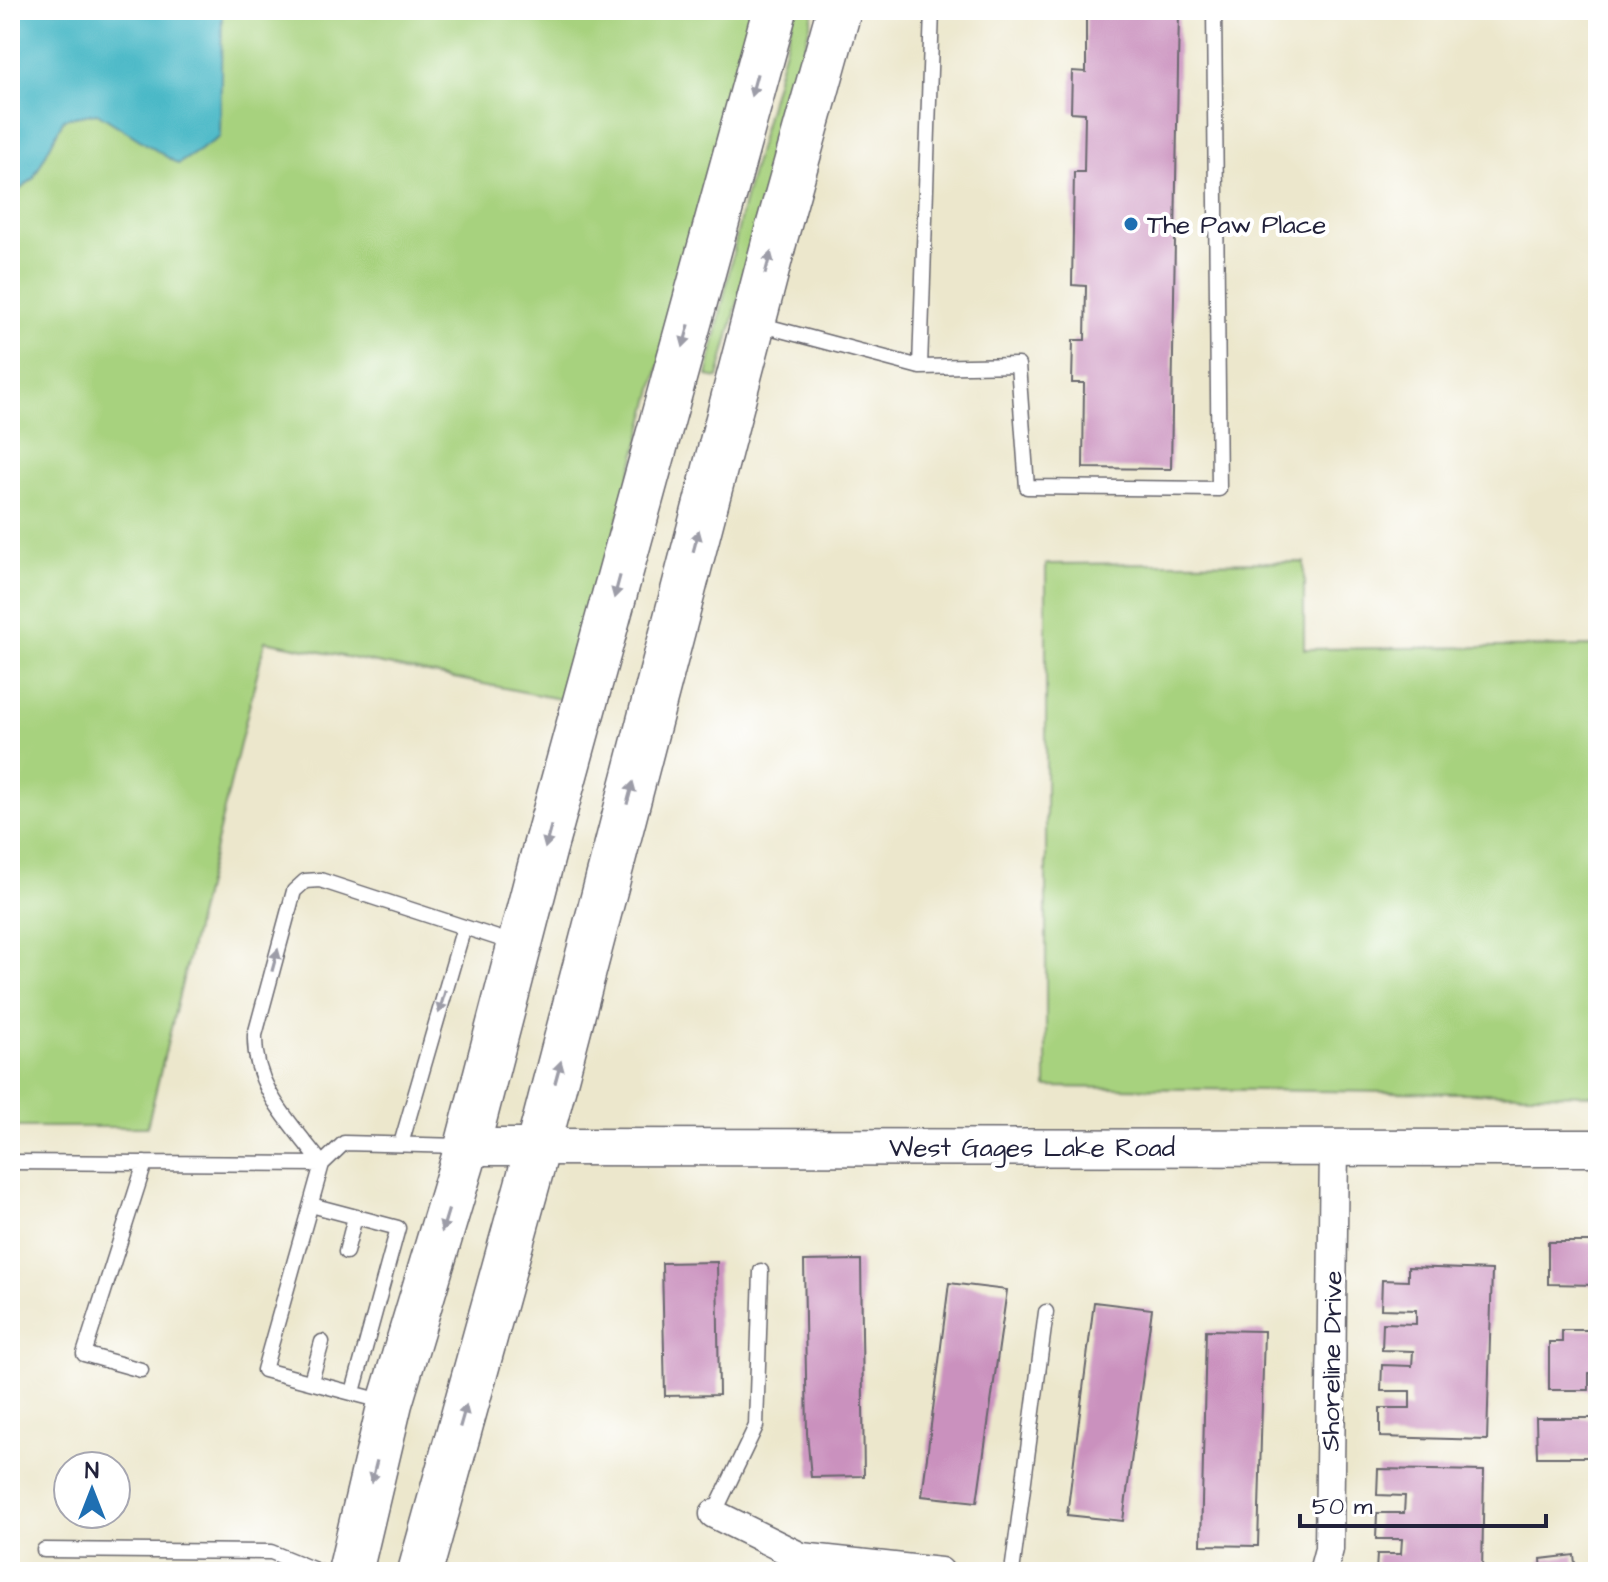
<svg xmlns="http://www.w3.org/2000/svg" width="1608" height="1582" viewBox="0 0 1608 1582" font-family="'Architects Daughter',sans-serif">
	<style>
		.green { fill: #a7d27e; stroke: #647a5c; stroke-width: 2 }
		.water { fill: #4cb9c7; stroke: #376e81; stroke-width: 2 }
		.building { fill: #ca91be }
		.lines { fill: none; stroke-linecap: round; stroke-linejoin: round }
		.service-casing { stroke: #69676e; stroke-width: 17 }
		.minor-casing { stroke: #69676e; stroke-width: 31 }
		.tertiary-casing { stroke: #69676e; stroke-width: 39 }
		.primary-casing { stroke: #69676e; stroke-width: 47 }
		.service { stroke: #fff; stroke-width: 14 }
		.minor { stroke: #fff; stroke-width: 28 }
		.tertiary { stroke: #fff; stroke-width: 36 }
		.primary { stroke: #fff; stroke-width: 44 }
		.oneway { fill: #9c9ca7 }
		.poi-dot { fill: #1f6fb2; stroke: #fff; stroke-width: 3 }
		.labels { text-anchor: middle; stroke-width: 8; stroke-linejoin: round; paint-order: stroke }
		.poi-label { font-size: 26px; fill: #22223b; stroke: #fff; text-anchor: start }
		.street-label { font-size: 26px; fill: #22223b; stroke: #fff }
	</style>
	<rect width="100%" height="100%" fill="#fff"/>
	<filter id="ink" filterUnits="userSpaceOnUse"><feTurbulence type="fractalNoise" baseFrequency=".0125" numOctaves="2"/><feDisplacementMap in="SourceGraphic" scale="16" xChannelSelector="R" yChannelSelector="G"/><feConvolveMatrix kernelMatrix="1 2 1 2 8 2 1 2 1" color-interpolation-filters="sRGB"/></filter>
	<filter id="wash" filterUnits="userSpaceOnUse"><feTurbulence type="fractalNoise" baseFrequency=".006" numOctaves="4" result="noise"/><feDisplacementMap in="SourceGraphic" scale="32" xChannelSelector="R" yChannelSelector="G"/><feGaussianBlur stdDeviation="1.8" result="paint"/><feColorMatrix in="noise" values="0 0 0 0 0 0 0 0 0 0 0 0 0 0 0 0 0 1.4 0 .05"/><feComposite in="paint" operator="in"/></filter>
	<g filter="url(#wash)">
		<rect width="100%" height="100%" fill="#ece7cc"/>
		<path class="green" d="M10 10H754L570 701 265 641 147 1127H10Z
			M795 10H814L718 378 707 376 743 206Z
			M1304 562V649L1598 646V1095L1046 1087V564Z"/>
		<path class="water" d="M10 10H222L220 137 178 164 97 113 64 119 33 179 10 197Z"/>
		<g id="blocks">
			<path class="building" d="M1086 10H1179L1171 469 1083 468 1084 383H1072L1073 340H1085L1086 286 1072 285 1074 172H1084L1085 113 1071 112 1072 71 1086 72Z
				M1548 1242H1598V1285L1548 1284Z
				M861 1260 864 1476 811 1477 807 1433 804 1261Z
				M717 1262 719 1395 665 1396 662 1263Z
				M1408 1267 1492 1270 1487 1440 1380 1437V1408H1410V1391H1381L1382 1365 1412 1366 1413 1351 1382 1350 1383 1323 1416 1324V1310L1381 1309 1382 1280 1408 1281Z
				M949 1283 1007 1290 977 1502 922 1496Z
				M1094 1302 1152 1309 1123 1521 1067 1515Z
				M1206 1330 1264 1331 1258 1546 1201 1545Z
				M1562 1330H1597L1598 1373H1589V1390H1549V1342H1562Z
				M1536 1418H1598V1457H1537Z
				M1378 1469 1484 1471 1482 1572H1376L1377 1554H1401L1402 1539H1376L1377 1513H1404L1405 1496 1377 1495Z
				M1574 1555 1576 1572H1542L1541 1559Z"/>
		</g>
	</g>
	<g filter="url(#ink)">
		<use href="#blocks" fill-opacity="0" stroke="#69676e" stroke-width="2"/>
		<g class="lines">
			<defs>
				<path id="service" d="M758 324 920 367 1018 365 1027 487 1219 489 1214 10
					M920 367 932 10
					M401 1144 464 927
					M10 1162 145 1163
					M311 1205 398 1228 353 1392
					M346 1252 355 1217
					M141 1370 84 1354 145 1163 322 1164 344 1143 461 1146
					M311 1381 322 1342
					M386 1402 264 1370 322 1164C292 1124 253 1088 255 1035L294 891 305 881 320 880 516 944
					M714 1514 756 1426 761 1271
					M44 1550 271 1552 320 1572
					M1012 1572 1046 1312"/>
				<path id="minor" d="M714 1514 801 1557 940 1572
					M1323 1572 1329 1549 1334 1148"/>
				<path id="tertiary" d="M467 1147 1598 1148"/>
				<path id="primary" d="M350 1572 390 1403 467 1147 544 851 775 10
					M420 1572 544 1124 776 235 839 10"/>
			</defs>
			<use href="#service" class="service-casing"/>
			<use href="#minor" class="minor-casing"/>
			<use href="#tertiary" class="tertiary-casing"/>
			<use href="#primary" class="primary-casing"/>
			<use href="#service" class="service"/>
			<use href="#minor" class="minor"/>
			<use href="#tertiary" class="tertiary"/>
			<use href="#primary" class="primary"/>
		</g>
		<defs><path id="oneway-solid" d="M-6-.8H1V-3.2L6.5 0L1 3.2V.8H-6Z" transform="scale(2)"/></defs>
		<g class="oneway">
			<use href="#oneway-solid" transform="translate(754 85) rotate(105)"/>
			<use href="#oneway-solid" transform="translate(768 263) rotate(-75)"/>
			<use href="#oneway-solid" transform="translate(686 336) rotate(105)"/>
			<use href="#oneway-solid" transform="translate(696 541) rotate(-75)"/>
			<use href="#oneway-solid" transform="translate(617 587) rotate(105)"/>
			<use href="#oneway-solid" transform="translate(630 793) rotate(-75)"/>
			<use href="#oneway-solid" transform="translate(548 837) rotate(105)"/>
			<use href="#oneway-solid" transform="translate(275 960) rotate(-75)"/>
			<use href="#oneway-solid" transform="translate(442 1002) rotate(106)"/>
			<use href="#oneway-solid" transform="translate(558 1072) rotate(-75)"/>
			<use href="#oneway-solid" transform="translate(445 1221) rotate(107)"/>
			<use href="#oneway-solid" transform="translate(463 1416) rotate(-74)"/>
			<use href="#oneway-solid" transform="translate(374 1472) rotate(104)"/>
		</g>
	</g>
	<circle class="poi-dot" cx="1131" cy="224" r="8"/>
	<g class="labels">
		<g class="poi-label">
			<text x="1147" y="233">The Paw Place</text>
		</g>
		<g class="street-label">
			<text x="1032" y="1156">West Gages Lake Road</text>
			<text transform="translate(1331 1361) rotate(-89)" y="9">Shoreline Drive</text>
		</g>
	</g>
	<rect width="1608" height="1582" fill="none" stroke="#fff" stroke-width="40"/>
	<g transform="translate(92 1490)"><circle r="38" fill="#ffffff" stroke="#a7a7b1" stroke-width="2"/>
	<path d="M0-6L14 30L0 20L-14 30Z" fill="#1f6fb2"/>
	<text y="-12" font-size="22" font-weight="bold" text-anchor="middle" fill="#22223b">N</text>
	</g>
	<path d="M1300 1514v12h246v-12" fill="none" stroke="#22223b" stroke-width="4"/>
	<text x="1312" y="1514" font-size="24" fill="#22223b" stroke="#ffffff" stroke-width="6" paint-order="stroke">50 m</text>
</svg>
